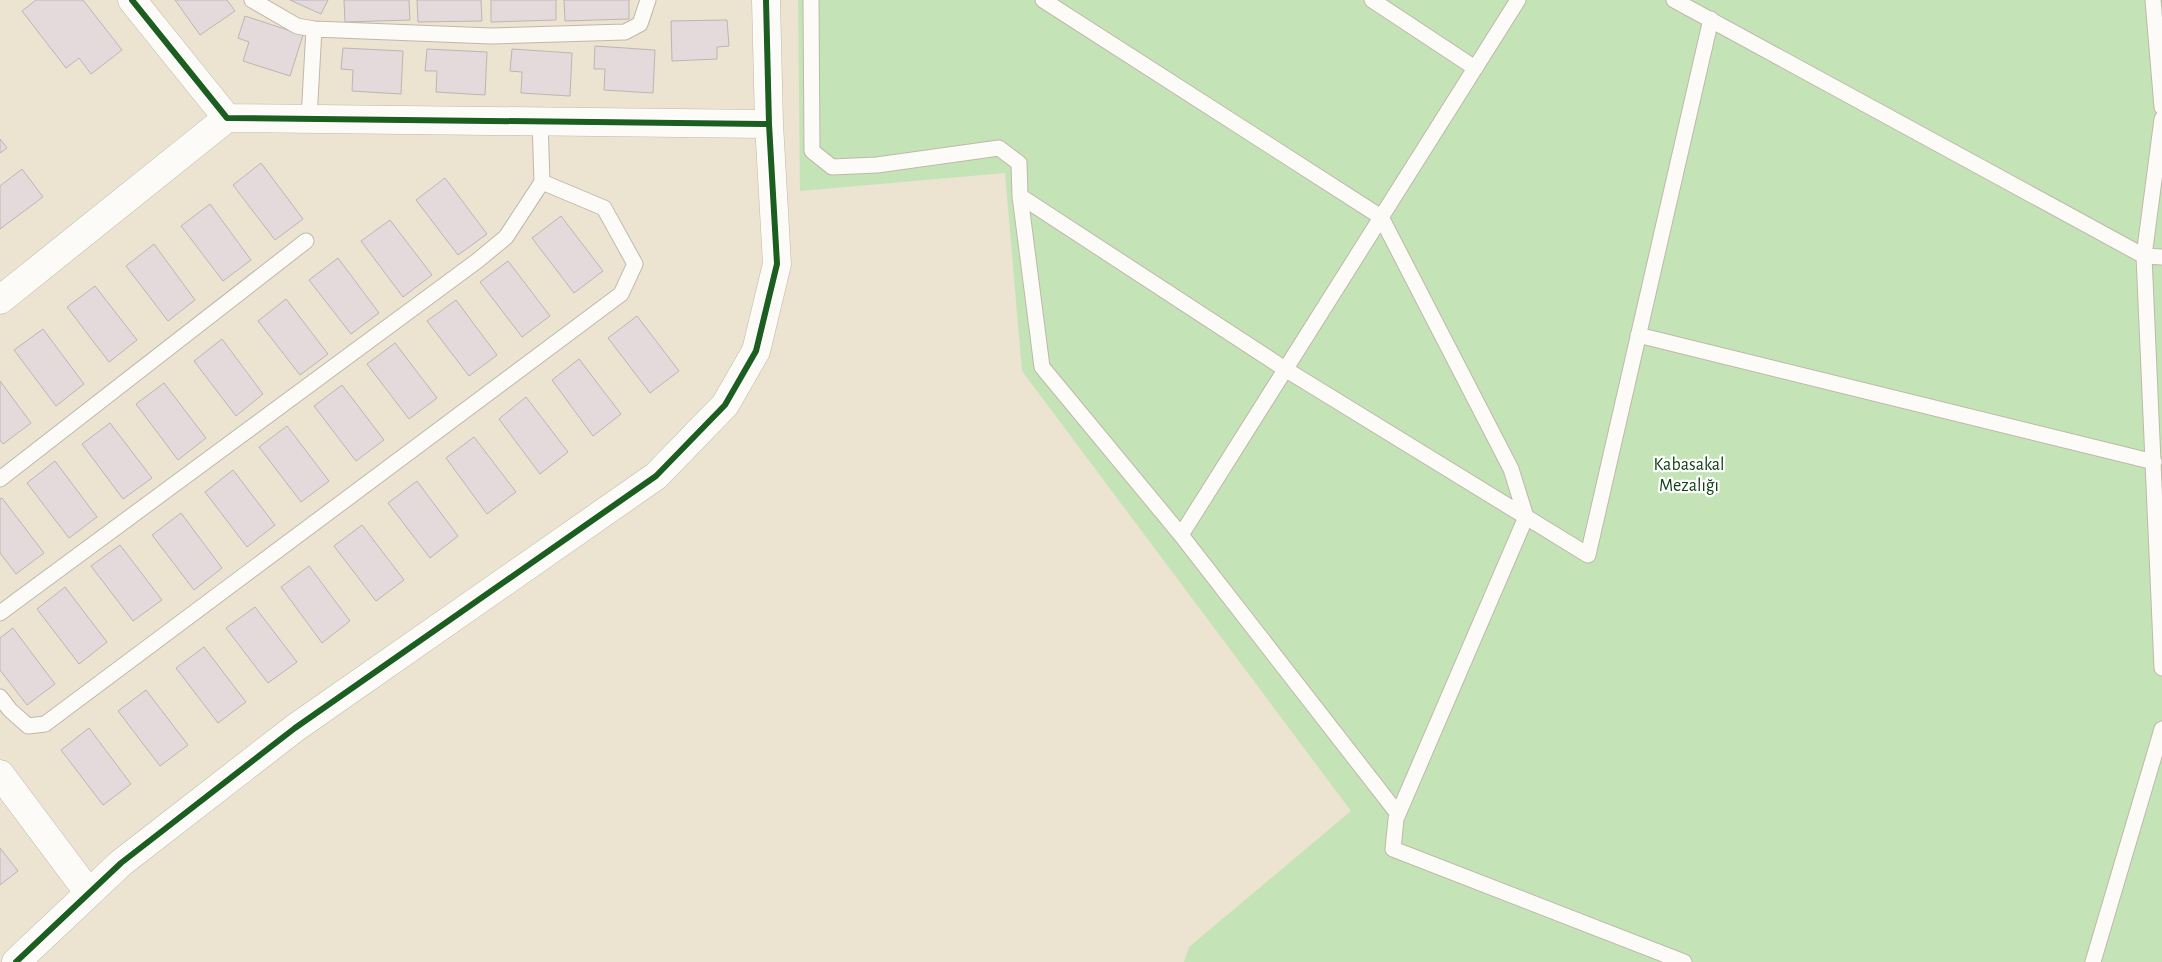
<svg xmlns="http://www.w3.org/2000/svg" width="2162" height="962" viewBox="0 0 2162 962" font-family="'Alegreya Sans',sans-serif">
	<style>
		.green { fill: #c4e4b7 }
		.building { fill: #e4dadb; stroke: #bdb5b3 }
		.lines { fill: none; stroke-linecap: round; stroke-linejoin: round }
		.service-casing { stroke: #bfb8aa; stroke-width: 17 }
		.minor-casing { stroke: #bfb8aa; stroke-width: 29 }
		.service { stroke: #fcfbf8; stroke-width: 15 }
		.minor { stroke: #fcfbf8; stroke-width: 28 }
		.cycleway-casing { stroke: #fff; stroke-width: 9 }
		.cycleway { stroke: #1b5e20; stroke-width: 6 }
		.labels { text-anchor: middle; stroke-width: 4.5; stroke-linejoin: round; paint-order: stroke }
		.park-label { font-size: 18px; fill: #0f4313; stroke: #fff }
	</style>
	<rect width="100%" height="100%" fill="#ece3d1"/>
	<path class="green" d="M798 0H2162V962H1184L1189 947 1351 811 1022 371 1005 173 800 191Z"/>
	<path class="building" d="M36 0H83L122 50 91 74 79 58 66 68 22 11Z
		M175 0H227L235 11 200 35Z
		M290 0H328L321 14Z
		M344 0H409L410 20 345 22Z
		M417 0H481L482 21 418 22Z
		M491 0H556V20L491 22Z
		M564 0H629V19L565 21Z
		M245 16 303 35 290 76 243 61 249 42 238 38Z
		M727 20 729 46 717 47V59L672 61 671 21Z
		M595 46 655 50 653 93 604 90 605 69H594Z
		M343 48 403 51 401 94 352 91 353 70 341 69Z
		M427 49 487 52 485 95 436 92 437 71H425Z
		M512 49 572 53 570 96 521 93 522 72 510 71Z
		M0 139 7 148 0 153Z
		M261 163 303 219 275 240 233 185Z
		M22 169 43 197 0 229V186Z
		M445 178 487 234 458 255 416 200Z
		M210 204 251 260 223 281 181 226Z
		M561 216 603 271 574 293 532 238Z
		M390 220 432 275 403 297 361 241Z
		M154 244 195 300 168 321 126 266Z
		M338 258 379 313 351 334 309 280Z
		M508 261 550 316 522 337 480 282Z
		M95 286 137 340 109 362 67 307Z
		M286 299 328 354 300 375 258 321Z
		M456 300 497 355 469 376 427 321Z
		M637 316 679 371 650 393 608 338Z
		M43 329 84 384 56 406 14 350Z
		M222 339 263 394 236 416 194 361Z
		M395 343 437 398 409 419 367 364Z
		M579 359 621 414 593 436 552 380Z
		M0 381 31 423 3 444 0 440Z
		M164 383 206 438 178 460 136 404Z
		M342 385 384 440 356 461 314 406Z
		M526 397 568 452 540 474 499 419Z
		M110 423 152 478 123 499 82 444Z
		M287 426 329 481 301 502 259 447Z
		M474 437 516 492 487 514 446 458Z
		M55 461 97 517 69 538 27 483Z
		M233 470 275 525 247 547 205 492Z
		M417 481 458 536 430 558 388 503Z
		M2 498 44 553 16 574 0 553V499Z
		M181 513 222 568 194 590 152 535Z
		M362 525 404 580 376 601 334 546Z
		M120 545 162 600 133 621 91 566Z
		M309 566 350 621 322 643 281 587Z
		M65 587 107 642 79 664 37 609Z
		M255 607 297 662 268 683 226 628Z
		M13 628 55 684 27 705 0 670V638Z
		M204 647 246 702 218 723 176 668Z
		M146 690 188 745 160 766 118 711Z
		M89 728 131 784 103 805 61 750Z
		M0 848 18 871 0 885Z"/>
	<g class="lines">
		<defs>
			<path id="service" d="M252 0 297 26 314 29
				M811 0 812 151 832 167 877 165 999 148 1019 163 1020 196 1042 367 1181 535 1398 814
				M1043 0 1381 217 1511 469 1526 517 1396 819 1393 849 1684 962
				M1372 0 1475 68
				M1674 0 2144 256 2162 257
				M2153 0 2162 107
				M309 118 314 29 491 36 625 32 640 24 648 0
				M2162 119 2144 256 2162 668
				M1020 196 1285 369 1588 555 1711 19
				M1638 335 2154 462
				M0 479 306 241
				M1181 535 1518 0
				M0 613 477 261 506 237 542 182
				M0 697 10 710 28 726 45 724 621 294 635 264 604 208 542 182 540 121
				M2093 962 2162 729"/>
			<path id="minor" d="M132 0 227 118 769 124
				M0 300 227 118
				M0 774 89 893
				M16 962 121 863 295 728 656 476 725 405 756 351 777 264 769 124 766 0"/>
		</defs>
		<use href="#service" class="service-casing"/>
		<use href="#minor" class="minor-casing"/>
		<use href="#service" class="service"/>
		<use href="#minor" class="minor"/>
		<defs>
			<path id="cycleway" d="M132 0 227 118 769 124
				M16 962 121 863 295 728 656 476 725 405 756 351 777 264 769 124 766 0"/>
		</defs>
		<use href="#cycleway" class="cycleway-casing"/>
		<use href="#cycleway" class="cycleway"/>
	</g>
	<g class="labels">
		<g class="park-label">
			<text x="1689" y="470">Kabasakal<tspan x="1689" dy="21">Mezalığı</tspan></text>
		</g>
	</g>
</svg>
